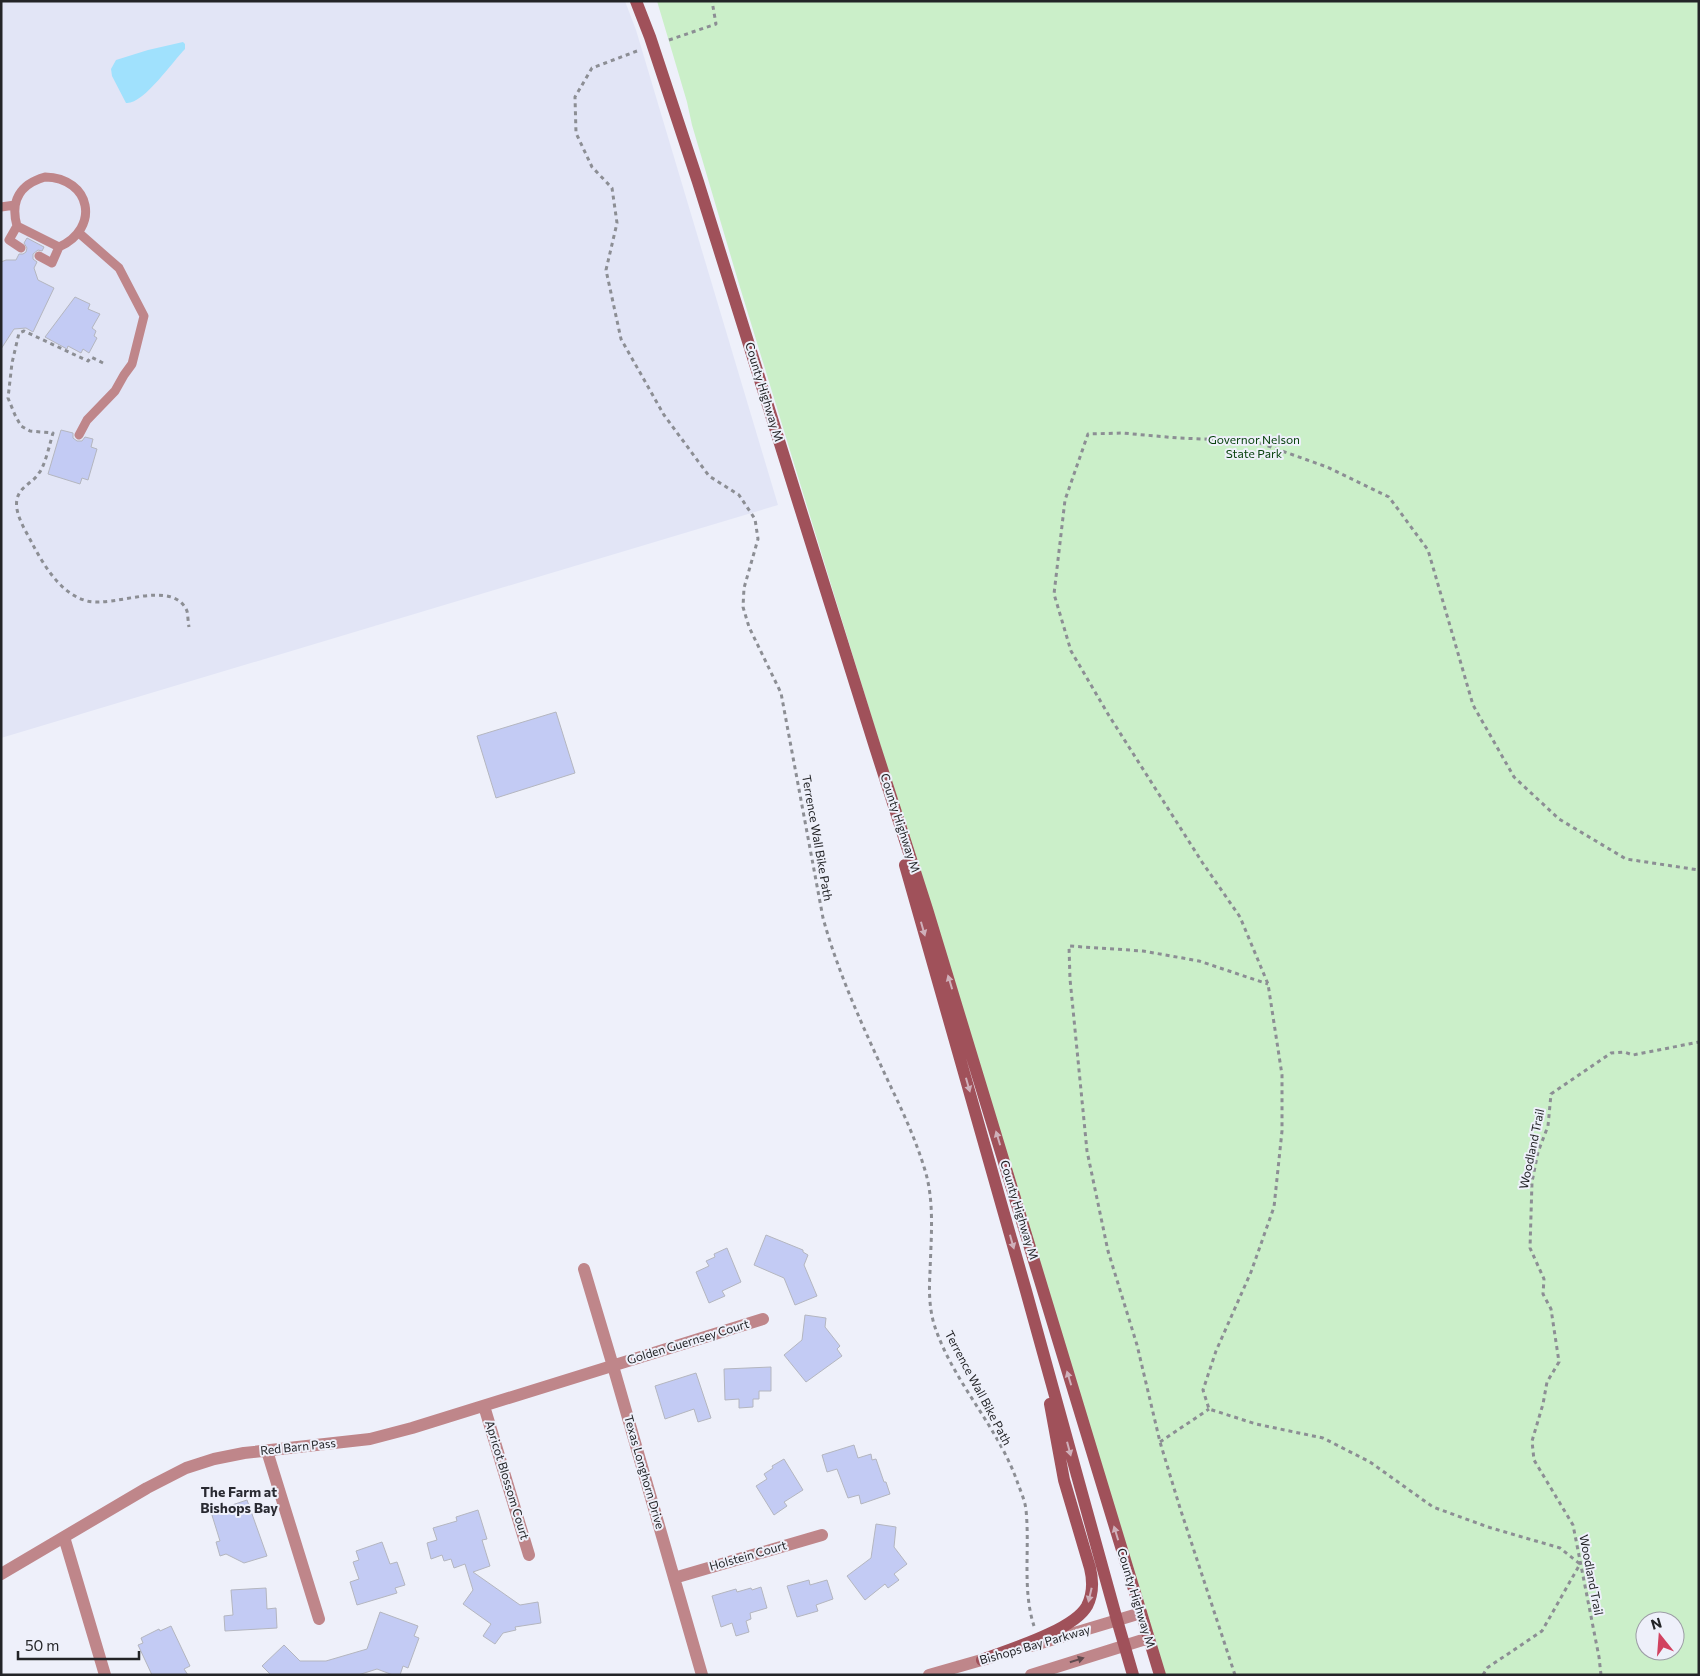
<svg xmlns="http://www.w3.org/2000/svg" width="1700" height="1676" viewBox="0 0 1700 1676" font-family="Commissioner,sans-serif">
	<style>
		.built { fill: #e2e5f6 }
		.green { fill: #cbefc9; fill-rule: evenodd }
		.water { fill: #a0e1fd }
		.building { fill: #c3cbf4; stroke: #b4b6bf }
		.lines { fill: none; stroke-linecap: round; stroke-linejoin: round }
		.path { stroke: #8c8e94; stroke-width: 3; stroke-dasharray: 4 4; stroke-linecap: butt }
		.service { stroke: #bf868a; stroke-width: 9 }
		.minor { stroke: #bf868a; stroke-width: 12 }
		.secondary { stroke: #a0515a; stroke-width: 12 }
		.oneway { fill: #cfb0ba }
		.oneway2 { fill: #614b4f }
		.labels { text-anchor: middle; stroke-width: 4; stroke-linejoin: round; paint-order: stroke }
		.street-label { font-size: 12px; fill: #232427; stroke: #eef0fa }
		.park-label { font-size: 12px; fill: #08420d; stroke: #eef0fa }
		.neighbourhood-label { font-size: 14px; font-weight: bold; fill: #292a31; stroke: #eef0fa }
	</style>
	<rect width="100%" height="100%" fill="#eef0fa"/>
	<path class="built" d="M1 1H625L636 30 778 505 1 738Z"/>
	<path class="green" d="M657 1H1699V1675H1165L739 284 692 125 687 102ZM1645 1621H1675V1651H1645Z"/>
	<path class="water" d="M183 42 185 44V49C173 61 143 105 126 103L112 76 111 69 116 60 148 50Z"/>
	<path class="building" d="M27 238 44 247 42 251 38 250 33 254V259L37 262 34 268 38 280 54 288 33 332 26 328 14 329 1 349V262L6 260H16L19 254H23L26 252 27 248 24 243Z
		M75 297 90 304 88 309 100 314 92 328 96 331 94 336 97 338 89 353 83 349 81 353 68 346 67 349 45 337Z
		M61 430 73 433V438L77 441H82L85 437 93 439 91 447 97 449 88 480 82 478 80 484 48 474Z
		M556 712 575 773 496 798 477 736Z
		M766 1235 803 1250V1252L808 1255 804 1265 817 1296 795 1305 784 1278 754 1265Z
		M727 1248 741 1282 722 1291 725 1296 709 1303 696 1272 709 1266 706 1261 715 1257 714 1254Z
		M805 1315 826 1318 825 1327 840 1346 837 1349 842 1356 806 1382 784 1355 802 1340Z
		M771 1367V1391H759V1399H753V1407L739 1408V1399L725 1400 724 1369Z
		M696 1373 711 1418 698 1422 694 1409 665 1419 655 1386Z
		M854 1445 858 1458 871 1454 872 1460 876 1459 884 1482H886L890 1494 861 1504 859 1495 848 1498 837 1469 827 1472 822 1455Z
		M784 1459 803 1490 784 1502 787 1506 774 1515 756 1486 767 1479 764 1474 773 1468 772 1466Z
		M247 1500 267 1556 244 1563 226 1554 220 1556 216 1542 220 1541 211 1512Z
		M478 1510 487 1539 482 1540 490 1566 473 1572 520 1605 538 1602 541 1623 515 1627 516 1630 503 1633 495 1644 483 1636 491 1624 463 1604 473 1590 465 1564 454 1568 451 1559 444 1561 442 1555 431 1559 427 1543 437 1540 433 1528 457 1521 456 1517Z
		M876 1524 896 1527 894 1547 907 1564 894 1574 899 1580 888 1588 885 1584 865 1600 847 1576 871 1558Z
		M382 1542 390 1564 397 1562 405 1585 395 1588 397 1593 357 1605 350 1582 359 1579 353 1562 359 1560 356 1551Z
		M809 1580 810 1585 827 1580 833 1599 816 1605 818 1611 797 1617 787 1586Z
		M761 1587 767 1608 750 1613 751 1619 746 1621 749 1632 736 1636 732 1623 721 1627 712 1596 736 1589 737 1592 751 1588 752 1590Z
		M266 1588 267 1609 276 1608 277 1628 225 1631 224 1616 233 1615 231 1590Z
		M380 1612 418 1626 414 1636 419 1638 408 1668 403 1666 400 1675H393L377 1669 358 1675H271L262 1666 284 1645 300 1661H326L367 1649Z
		M171 1626 190 1666 184 1669 188 1675H152L138 1645 143 1643 141 1638 159 1629 160 1631Z"/>
	<g class="lines">
		<path class="path" d="M669 40 716 24 712 1
			M637 51 592 68 575 97 576 133 592 167 612 188 617 223 606 270 621 339 664 415 709 476 739 495 755 519 758 539 744 588 743 607 749 627 781 693 823 918C839 976 864 1029 889 1083 902 1110 915 1138 924 1167 935 1200 931 1237 930 1272 929 1289 929 1307 934 1324 952 1381 997 1425 1017 1481 1020 1490 1025 1500 1026 1510 1030 1549 1022 1589 1034 1626
			M103 363 91 357 88 361 24 331 19 333 12 363 8 398 15 415 21 426 30 431 53 433C50 443 45 466 39 473 33 483 20 486 17 499 14 514 26 531 33 545 45 567 61 594 87 601 114 608 173 578 187 611 188 616 188 622 189 627
			M1160 1442 1209 1409
			M1235 1675 1180 1508 1160 1442 1137 1345 1108 1251 1087 1151 1070 979 1069 946 1143 951 1199 961 1268 984
			M1483 1675 1487 1668 1542 1631 1580 1564 1560 1548 1488 1527 1433 1507 1370 1462 1323 1438 1256 1424 1209 1409 1203 1390 1216 1351 1251 1272 1274 1207 1282 1131V1075L1268 984 1240 917 1202 862 1108 714 1071 651 1054 594 1065 500 1088 434 1122 433 1178 438 1254 441 1327 467 1389 497 1428 550 1473 705 1514 777 1559 819 1626 859 1699 870
			M1601 1675 1599 1657 1573 1525 1534 1460 1532 1441 1543 1404 1547 1382 1559 1362 1551 1309 1543 1294 1544 1279 1530 1248 1532 1182 1538 1152 1548 1126 1551 1094 1611 1053 1624 1052 1633 1055 1699 1042"/>
		<path class="service" d="M45 177C91 178 101 228 59 247L17 226C10 201 20 184 45 177Z
			M1 207 15 205
			M17 226 9 240 21 248
			M39 256 52 263 59 247
			M79 435 87 420 115 391 124 375 132 364 144 316 119 268 79 233"/>
		<path class="minor" d="M584 1269 613 1366 702 1675
			M484 1406 529 1555
			M267 1451 319 1619
			M64 1537 105 1675
			M1 1574 147 1488 186 1468 214 1459 244 1453 370 1439 412 1428 763 1319
			M674 1578 822 1535
			M1031 1646 1141 1613
			M929 1675 992 1657
			M1031 1675 1149 1638"/>
		<path class="secondary" d="M636 1 650 37 698 182 875 747 927 909 1160 1675
			M905 865 1026 1291 1117 1620 1133 1675
			M982 1660C1008 1650 1074 1630 1087 1606 1093 1594 1093 1580 1090 1568L1064 1480 1050 1404"/>
	</g>
	<defs><path id="oneway-solid" d="M-6-.8H1V-3.2L6.5 0L1 3.2V.8H-6Z" transform="scale(1.25)"/></defs>
	<g class="oneway">
		<use href="#oneway-solid" transform="translate(923 929) rotate(74)"/>
		<use href="#oneway-solid" transform="translate(950 982) rotate(-107)"/>
		<use href="#oneway-solid" transform="translate(968 1085) rotate(74)"/>
		<use href="#oneway-solid" transform="translate(998 1138) rotate(-107)"/>
		<use href="#oneway-solid" transform="translate(1012 1242) rotate(74)"/>
		<use href="#oneway-solid" transform="translate(1069 1378) rotate(-107)"/>
		<use href="#oneway-solid" transform="translate(1069 1449) rotate(75)"/>
		<use href="#oneway-solid" transform="translate(1116 1533) rotate(-107)"/>
		<use href="#oneway-solid" transform="translate(1090 1595) rotate(103)"/>
	</g>
	<use class="oneway2" href="#oneway-solid" transform="translate(1077 1660) rotate(-17)"/>
	<g class="labels">
		<g class="street-label">
			<text transform="translate(764 392) rotate(73)" y="4">County Highway M</text>
			<text transform="translate(900 823) rotate(72)" y="4">County Highway M</text>
			<text transform="translate(817 838) rotate(80)" y="4">Terrence Wall Bike Path</text>
			<text transform="translate(1532 1149) rotate(-78)" y="4">Woodland Trail</text>
			<text transform="translate(1019 1210) rotate(73)" y="4">County Highway M</text>
			<text transform="translate(688 1342) rotate(-17)" y="4">Golden Guernsey Court</text>
			<text transform="translate(978 1388) rotate(62)" y="4">Terrence Wall Bike Path</text>
			<text transform="translate(298 1447) rotate(-6)" y="4">Red Barn Pass</text>
			<text transform="translate(644 1472) rotate(74)" y="4">Texas Longhorn Drive</text>
			<text transform="translate(507 1480) rotate(73)" y="4">Apricot Blossom Court</text>
			<text transform="translate(748 1556) rotate(-16)" y="4">Holstein Court</text>
			<text transform="translate(1591 1575) rotate(79)" y="4">Woodland Trail</text>
			<text transform="translate(1136 1598) rotate(73)" y="4">County Highway M</text>
			<text transform="translate(1035 1645) rotate(-16)" y="4">Bishops Bay Parkway</text>
		</g>
		<g class="park-label">
			<text x="1254" y="444">Governor Nelson<tspan x="1254" dy="14">State Park</tspan></text>
		</g>
		<g class="neighbourhood-label">
			<text x="239" y="1497">The Farm at<tspan x="239" dy="16">Bishops Bay</tspan></text>
		</g>
	</g>
	<rect width="1700" height="1676" fill="none" stroke="#232427" stroke-width="5"/>
	<g transform="translate(1660 1636) rotate(343)"><circle r="24" fill="#eef0fa" stroke="#9d9ea6"/>
	<path d="M0-4L9 19L0 12L-9 19Z" fill="#d14260"/>
	<text y="-8" font-size="14" font-weight="bold" text-anchor="middle" fill="#232427">N</text>
	</g>
	<path d="M18 1651v8h121v-8" fill="none" stroke="#232427" stroke-width="2.5"/>
	<text x="25" y="1651" font-size="15" fill="#232427" stroke="#eef0fa" stroke-width="4" paint-order="stroke">50 m</text>
</svg>
